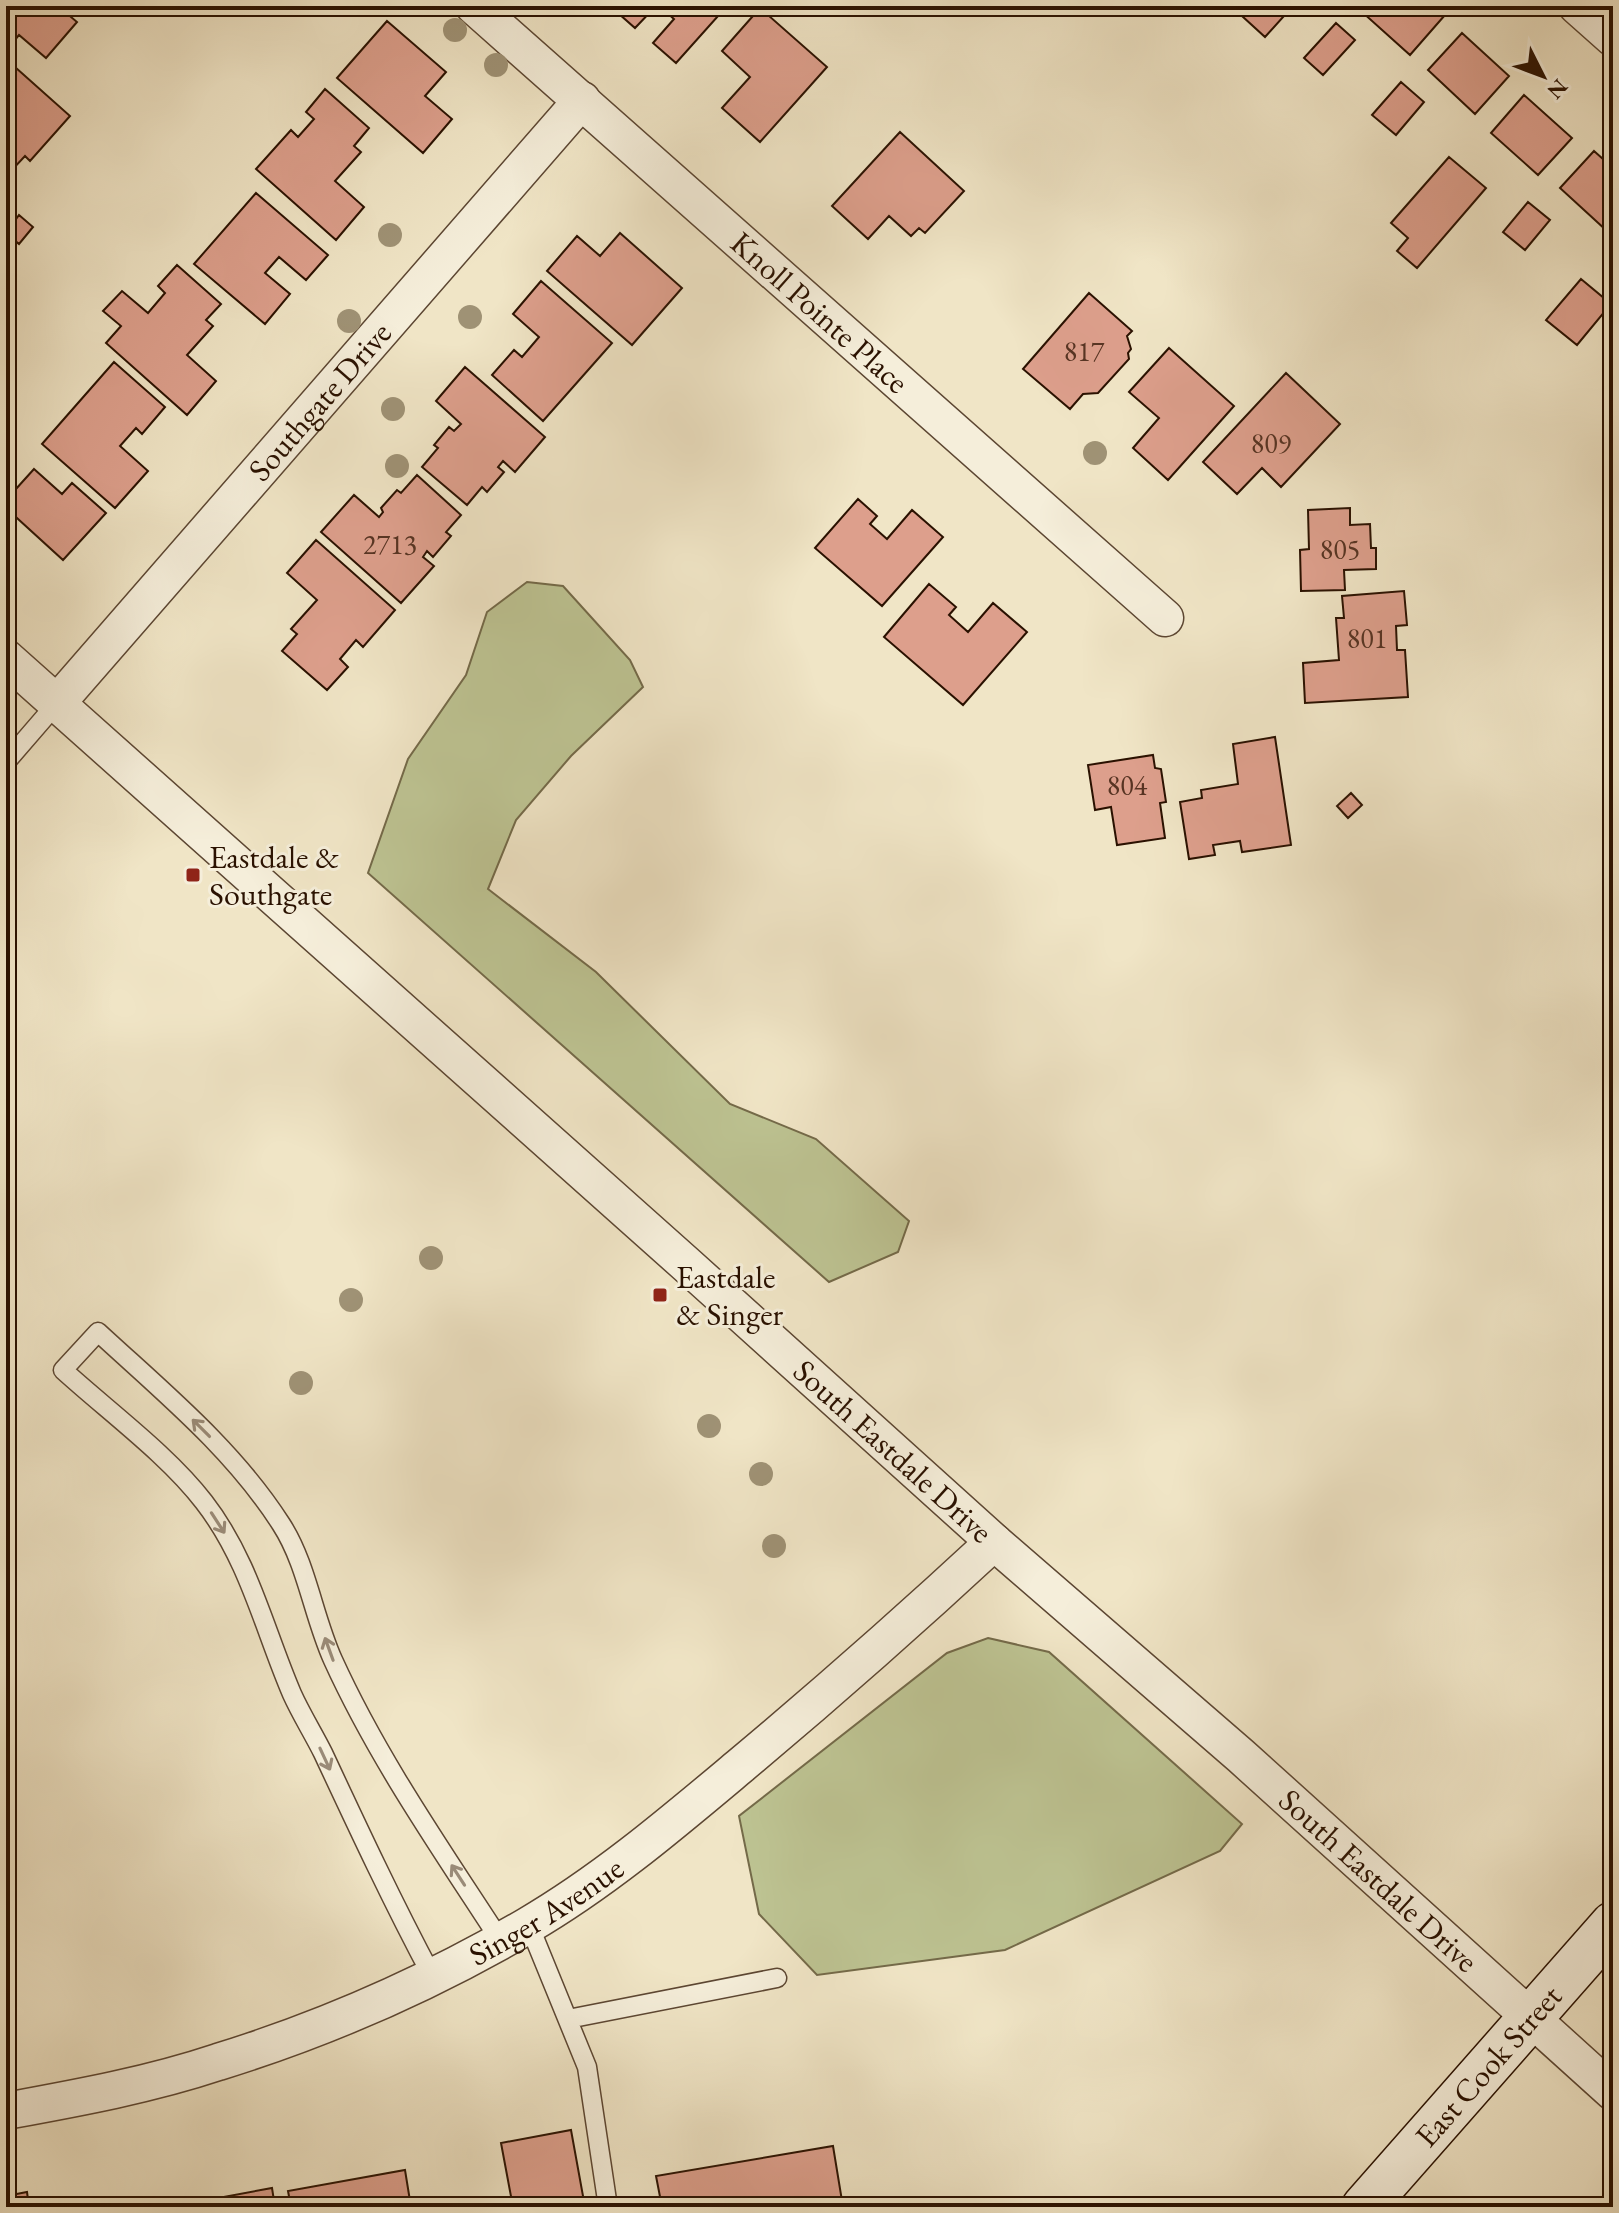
<svg xmlns="http://www.w3.org/2000/svg" width="1619" height="2213" viewBox="0 0 1619 2213" font-family="'EB Garamond',serif">
	<style>
		.green { fill: #bdc392; stroke: #746a49; stroke-width: 2 }
		.building { fill: #dd9f8c; stroke: #2a1100; stroke-width: 2 }
		.lines { fill: none; stroke-linecap: round; stroke-linejoin: round }
		.lane-casing { stroke: #5c4632; stroke-width: 21 }
		.street-casing { stroke: #5c4632; stroke-width: 39 }
		.secondary-casing { stroke: #2a1100; stroke-width: 47 }
		.lane { stroke: #f5eeda; stroke-width: 18 }
		.street { stroke: #f5eeda; stroke-width: 36 }
		.secondary { stroke: #f5eeda; stroke-width: 44 }
		.tree { fill: #9f9275 }
		.oneway { stroke: #9a8b78 }
		.poi-dot { fill: #8f2418; stroke: #f5eeda; stroke-width: 3 }
		.labels { text-anchor: middle; stroke-width: 6; stroke-linejoin: round; paint-order: stroke }
		.number-label { font-size: 28px; fill: #573423 }
		.street-label { font-size: 32px; fill: #2a1100; stroke: #f5eeda }
		.poi-label { font-size: 32px; fill: #2a1100; stroke: #f5eeda; text-anchor: start }
	</style>
	<rect width="100%" height="100%" fill="#f0e5c6"/>
	<filter id="stains"><feTurbulence type="fractalNoise" baseFrequency=".0025" numOctaves="4"/><feColorMatrix values="0 0 0 0 .2 0 0 0 0 .09 0 0 0 0 .02 0 0 0 .5 -.17"/></filter>
	<radialGradient id="worn" r=".72"><stop offset=".6" stop-color="#630" stop-opacity="0"/><stop offset="1" stop-color="#630" stop-opacity=".3"/></radialGradient>
	<path class="green" d="M527 582 563 586 630 660 643 687 571 756 516 820 488 889 596 972 730 1104 816 1139 909 1221 898 1252 829 1282 368 873 408 759 466 675 487 612Z
		M988 1638 1049 1652 1242 1824 1220 1851 1005 1950 817 1975 759 1914 739 1816 947 1653Z"/>
	<path class="building" d="M6 6H58L77 22 46 58 19 35 14 41 6 34Z
		M610 6H656L635 28Z
		M659 6H727L676 63 653 43 674 19Z
		M1231 6H1293L1265 37Z
		M1367 6H1435L1445 15 1410 55 1362 12Z
		M760 8 827 67 760 142 722 108 750 77 722 51Z
		M387 21 446 72 425 96 452 119 423 153 337 78Z
		M1336 23 1355 40 1323 75 1304 58Z
		M1462 33 1509 76 1475 114 1428 70Z
		M6 59 70 116 30 161 25 156 12 170 6 165Z
		M1401 82 1424 102 1396 135 1372 115Z
		M325 89 369 128 354 146 361 152 335 181 364 207 336 240 256 169 291 130 298 137 314 119 306 112Z
		M1524 95 1572 138 1538 175 1491 133Z
		M900 132 964 191 925 233 919 228 911 236 889 216 868 239 832 206Z
		M1594 151 1613 168V224L1607 231 1560 188Z
		M1449 157 1486 188 1417 268 1397 251 1408 238 1391 223Z
		M256 193 328 255 306 280 279 257 265 273 290 294 265 324 194 264Z
		M1528 202 1550 220 1525 250 1503 232Z
		M19 215 33 227 19 244 6 233Z
		M620 233 682 288 632 345 547 271 577 236 600 256Z
		M177 265 221 304 206 320 213 326 187 355 216 381 187 415 106 343 121 326 103 311 122 291 148 313 165 293 158 286Z
		M1581 279 1611 304 1577 345 1546 320Z
		M541 281 612 343 543 421 492 375 514 350 522 357 539 337 513 314Z
		M1089 293 1132 331 1127 336 1131 349 1128 353 1129 359 1098 393 1083 394 1070 409 1023 369Z
		M1169 348 1234 406 1168 480 1133 448 1159 418 1129 392Z
		M114 362 165 407 142 434 136 428 120 446 148 471 115 508 42 444Z
		M465 367 545 437 515 472 503 461 498 467 504 472 487 492 482 487 467 505 422 467 438 448 434 445 449 427 454 431 461 424 436 401Z
		M1286 373 1340 424 1281 487 1262 468 1237 494 1203 462Z
		M34 469 62 494 72 483 106 513 63 560 6 508V500Z
		M417 475 461 515 446 532 451 536 433 557 427 551 423 557 434 566 401 603 321 532 354 495 379 517 383 512 381 508 397 490 401 493Z
		M858 499 877 516 870 524 887 539 912 510 943 537 882 606 815 548Z
		M1350 508V525L1370 524 1371 548H1376V569L1344 570 1345 590 1301 591 1300 550 1309 549 1308 510Z
		M316 540 395 610 363 647 356 640 340 659 348 667 327 690 282 651 297 634 291 629 317 600 287 573Z
		M929 584 956 607 949 615 968 632 993 603 1027 632 963 705 884 637Z
		M1404 591 1407 625 1396 626 1397 650H1405L1408 697 1305 703 1303 663 1339 660 1336 618H1344L1342 596Z
		M1275 737 1291 845 1242 852 1240 841 1213 845 1215 855 1189 859 1180 802 1202 798 1201 790 1238 784 1233 744Z
		M1153 755 1155 768 1161 769 1166 802 1160 803 1165 838 1117 845 1111 807 1095 810 1088 765Z
		M1351 793 1362 805 1348 818 1337 806Z
		M571 2130 585 2207H513L501 2143Z
		M833 2146 843 2207H662L656 2176Z
		M405 2170 411 2207H291L288 2191Z
		M272 2188 275 2207H180V2205Z
		M27 2192 29 2207H6V2196Z"/>
	<g class="lines">
		<defs>
			<path id="lane" d="M6 762 57 703
				M529 1925 587 2067 608 2207
				M432 1976C393 1903 358 1828 323 1753 313 1733 301 1714 292 1694 264 1629 249 1560 204 1502 168 1455 108 1411 63 1370L98 1332C163 1392 233 1449 281 1524 307 1564 313 1616 333 1660 378 1759 441 1849 500 1940
				M568 2019 777 1978"/>
			<g id="street">
				<path id="s1" d="M474 6 1165 618"/>
				<path d="M1577 6 1613 38"/>
				<path id="s2" d="M6 658 687 1265 994 1542 1241 1756 1613 2092"/>
				<path id="s3" d="M57 703 582 100"/>
				<path id="s4" d="M6 2111C77 2098 149 2085 218 2062 325 2029 431 1982 527 1926 604 1881 672 1823 740 1766 826 1694 911 1619 994 1542"/>
			</g>
			<g id="secondary">
				<path id="s5" d="M1364 2207 1613 1924"/>
			</g>
		</defs>
		<use href="#lane" class="lane-casing"/>
		<use href="#street" class="street-casing"/>
		<use href="#secondary" class="secondary-casing"/>
		<use href="#lane" class="lane"/>
		<use href="#street" class="street"/>
		<use href="#secondary" class="secondary"/>
	</g>
	<g class="tree">
		<circle cx="455" cy="30" r="12"/>
		<circle cx="496" cy="65" r="12"/>
		<circle cx="390" cy="235" r="12"/>
		<circle cx="470" cy="317" r="12"/>
		<circle cx="349" cy="321" r="12"/>
		<circle cx="393" cy="409" r="12"/>
		<circle cx="1095" cy="453" r="12"/>
		<circle cx="397" cy="466" r="12"/>
		<circle cx="431" cy="1258" r="12"/>
		<circle cx="351" cy="1300" r="12"/>
		<circle cx="301" cy="1383" r="12"/>
		<circle cx="709" cy="1426" r="12"/>
		<circle cx="761" cy="1474" r="12"/>
		<circle cx="774" cy="1546" r="12"/>
	</g>
	<defs><path id="oneway-shaft" d="M-6 0H5M1.5-3L5.5 0L1.5 3" fill="none" stroke-width="1.6" stroke-linecap="round" stroke-linejoin="round" transform="scale(2)"/></defs>
	<g class="oneway">
		<use href="#oneway-shaft" transform="translate(201 1428) rotate(-135)"/>
		<use href="#oneway-shaft" transform="translate(218 1523) rotate(57)"/>
		<use href="#oneway-shaft" transform="translate(329 1649) rotate(-110)"/>
		<use href="#oneway-shaft" transform="translate(325 1759) rotate(65)"/>
		<use href="#oneway-shaft" transform="translate(458 1875) rotate(-123)"/>
	</g>
	<g class="poi-dot">
		<rect x="185" y="867" width="16" height="16" rx="4"/>
		<rect x="652" y="1287" width="16" height="16" rx="4"/>
	</g>
	<g class="labels">
		<g class="number-label">
			<text x="1084" y="361">817</text>
			<text x="1271" y="453">809</text>
			<text x="390" y="554">2713</text>
			<text x="1340" y="559">805</text>
			<text x="1367" y="648">801</text>
			<text x="1127" y="795">804</text>
		</g>
		<g class="street-label">
			<text dy="11" stroke="none"><textPath href="#s1" startOffset="462">Knoll Pointe Place</textPath></text>
			<text dy="11" stroke="none"><textPath href="#s3" startOffset="400">Southgate Drive</textPath></text>
			<text dy="11" stroke="none"><textPath href="#s2" startOffset="1190">South Eastdale Drive</textPath></text>
			<text dy="11" stroke="none"><textPath href="#s2" startOffset="1838">South Eastdale Drive</textPath></text>
			<text dy="11" stroke="none"><textPath href="#s4" startOffset="580">Singer Avenue</textPath></text>
			<text dy="11" stroke="none"><textPath href="#s5" startOffset="188">East Cook Street</textPath></text>
		</g>
		<g class="poi-label">
			<text x="209" y="868">Eastdale &amp;<tspan x="209" dy="37">Southgate</tspan></text>
			<text x="676" y="1288">Eastdale<tspan x="676" dy="37">&amp; Singer</tspan></text>
		</g>
	</g>
	<rect width="1619" height="2213" fill="none" stroke="#f0e5c6" stroke-width="32"/>
	<rect x="8" y="8" width="1603" height="2197" fill="none" stroke="#2a1100" stroke-width="4"/>
	<rect x="16" y="16" width="1587" height="2181" fill="none" stroke="#2a1100" stroke-width="2"/>
	<g transform="translate(1543 76) rotate(132)" stroke="#f5eeda" stroke-width="6" paint-order="stroke">
	<path d="M0-6L14 30L0 20L-14 30Z" fill="#2a1100"/>
	<text y="-12" font-size="22" font-weight="bold" text-anchor="middle" fill="#2a1100">N</text>
	</g>
	<rect width="100%" height="100%" filter="url(#stains)"/>
	<rect width="100%" height="100%" fill="url(#worn)"/>
</svg>
